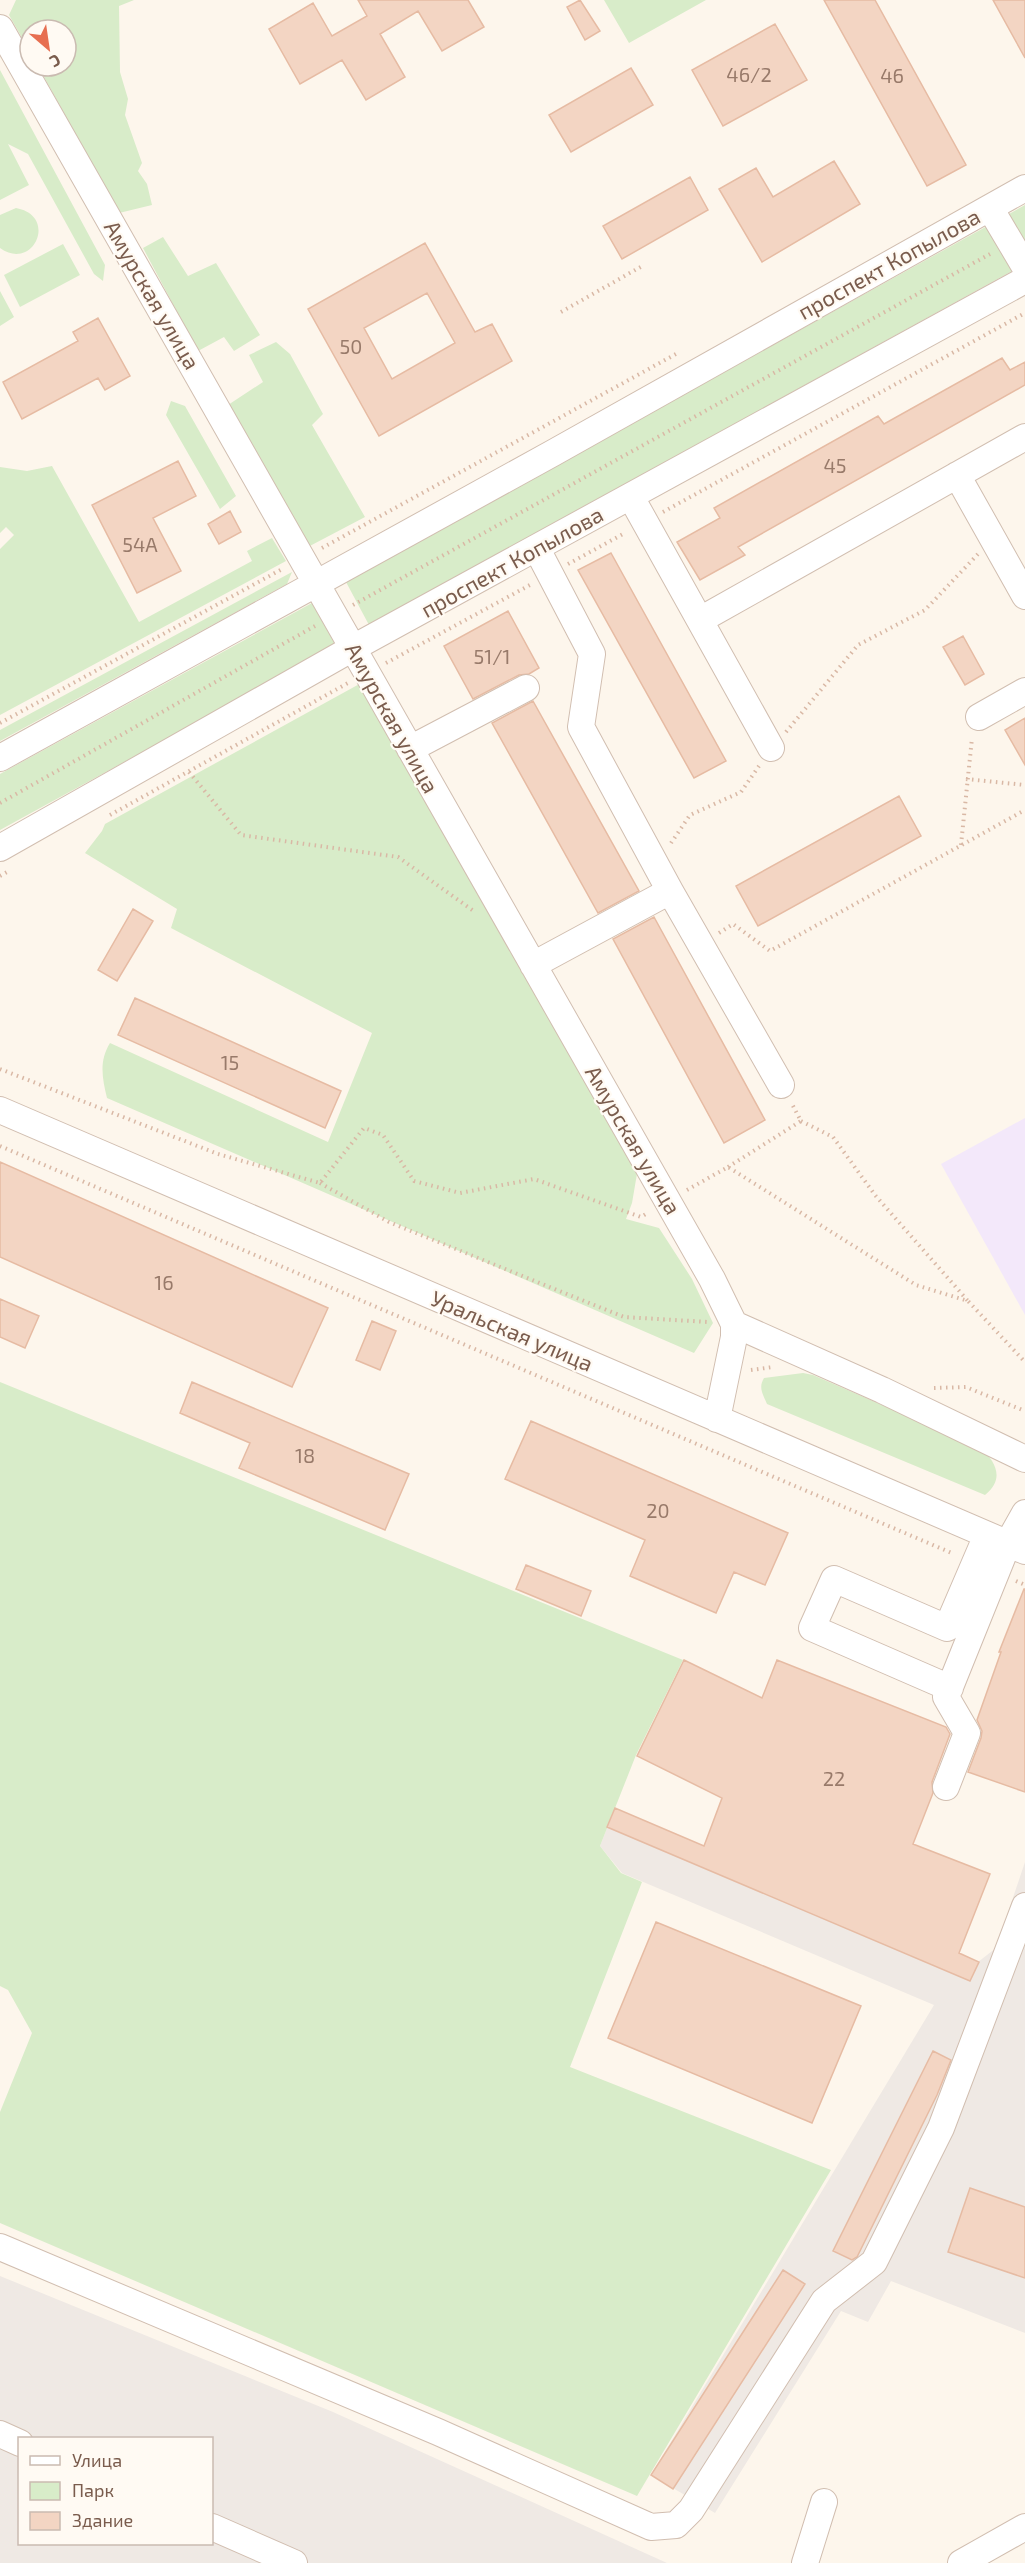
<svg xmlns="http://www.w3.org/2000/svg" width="1025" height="2563" viewBox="0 0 1025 2563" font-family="'Exo 2',sans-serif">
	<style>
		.industrial { fill: #efe9e4; fill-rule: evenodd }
		.education { fill: #f3e8fa }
		.green { fill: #d8ecc9 }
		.building { fill: #f3d5c3; stroke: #e6bba3; stroke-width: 1.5; fill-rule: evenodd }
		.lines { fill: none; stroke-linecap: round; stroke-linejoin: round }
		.minor-casing { stroke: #d1beb0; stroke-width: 28 }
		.path { stroke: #d9b8a5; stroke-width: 4; stroke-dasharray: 1.5 4.5; stroke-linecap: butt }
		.minor { stroke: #fff; stroke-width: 26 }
		.labels { text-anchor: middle; stroke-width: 4.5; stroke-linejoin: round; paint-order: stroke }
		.number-label { font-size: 20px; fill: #987a6a }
		.street-label { font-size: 22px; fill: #7a5c4d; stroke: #fffaf3 }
	</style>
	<rect width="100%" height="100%" fill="#fdf6ec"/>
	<path class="industrial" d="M615 1808 978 1962 996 1948 1025 1862V2333L891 2281 868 2322 841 2311 715 2513 651 2475 934 2005 622 1873 600 1846Z
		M0 2276 333 2412 667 2563H0ZM20 2438H212V2544H20Z"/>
	<path class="education" d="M1025 1118V1315L941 1164Z"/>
	<path class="green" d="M16 0H134L119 6 120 72 128 99 125 115 142 163 138 171 147 184 152 205 119 213 38 66H66V30H30V52L9 15Z
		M604 0H706L629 43Z
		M0 70 105 265 103 281 94 274 28 154 8 144 29 185 0 200Z
		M1025 205V264L369 625 346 582Z
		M16 208C59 216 33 272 0 248V215Z
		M163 237 188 276 216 263 260 335 234 351 224 337 198 351 143 248Z
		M63 244 80 275 20 307 4 275Z
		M0 291 14 317 0 326Z
		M276 342 290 354 323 414 312 425 365 517 306 548 228 405 263 382 249 355Z
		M171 401 185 406 236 496 220 509 166 415Z
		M52 466 139 622 252 561 247 551 272 538 286 561 0 715V549L14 535 6 527 0 533V467L27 471Z
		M292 572 287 584 0 741V730Z
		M312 603 336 646 0 830V774Z
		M363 682 638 1168 632 1203 626 1219 659 1228 692 1279 713 1323 694 1353 107 1098C102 1077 99 1061 110 1043L328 1142 372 1033 171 928 177 909 85 853 102 831 105 824Z
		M803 1373 813 1375 981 1448C996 1462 1005 1479 985 1495L767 1404C763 1394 758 1388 764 1378Z
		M0 1382 683 1660 636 1755 600 1846 621 1873 642 1882 570 2067 831 2170 637 2496 0 2223V2112L32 2033 8 1990 0 1986Z"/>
	<path class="building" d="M358 0H468L484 27 442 51 418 11 380 34 405 77 366 100 342 60 300 84 269 29 313 3 332 36 367 16Z
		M580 0 600 31 585 40 567 7Z
		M824 0H875L966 165 927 186Z
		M993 0H1025V58Z
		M775 24 807 80 723 126 692 70Z
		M631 68 653 105 571 152 549 115Z
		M834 161 860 204 762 262 719 189 756 168 773 197Z
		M690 177 708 210 622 259 603 226Z
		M425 243 475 332 492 324 512 361 379 436 308 309ZM427 293 455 343 392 379 364 328Z
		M98 318 130 376 105 390 98 378 22 419 3 382 78 341 73 332Z
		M1002 358 1010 370 1025 362V385L738 547 745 555 700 580 677 542 720 518 714 508 878 416 884 424Z
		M178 461 196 496 153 518 181 571 137 593 92 505Z
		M230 511 241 532 219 544 208 524Z
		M611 553 726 761 694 778 578 570Z
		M508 611 539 668 529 674 519 675 473 699 444 646Z
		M963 636 984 674 965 685 943 647Z
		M533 701 639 891 598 913 492 723Z
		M1025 718V765L1005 730Z
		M899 796 921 836 758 926 736 886Z
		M133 909 153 921 117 981 98 970Z
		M654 917 765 1120 724 1143 613 939Z
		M135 998 341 1091 325 1128 118 1035Z
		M0 1162 328 1308 292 1387 0 1257Z
		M0 1299 39 1316 25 1348 0 1337Z
		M372 1321 396 1331 380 1370 356 1360Z
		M192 1382 409 1474 385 1530 239 1468 250 1443 180 1413Z
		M531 1421 788 1533 765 1585 734 1572 716 1613 630 1576 645 1540 505 1479Z
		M526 1565 591 1591 581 1616 516 1589Z
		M1024 1589H1025V1792L968 1772 981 1738 982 1731 977 1720 1001 1652H999Z
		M684 1660 762 1698 777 1660 946 1727 950 1734 932 1782 933 1793 913 1844 990 1874 959 1953 979 1962 970 1981 607 1827 615 1808 704 1846 722 1798 637 1756Z
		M656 1922 861 2006 812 2123 608 2038Z
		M933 2051 951 2060 937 2095 857 2257 852 2260 833 2251Z
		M970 2188 1025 2207V2278L948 2252Z
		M783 2270 805 2284 673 2489 651 2475Z"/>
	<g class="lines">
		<defs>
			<path id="minor" d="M0 28 712 1279 734 1324V1337L717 1419
				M990 208 1025 267
				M957 475 1025 596
				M631 497 771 748
				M537 549 592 654 581 727 670 891 781 1085
				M700 620 1025 437
				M979 717 1025 691
				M410 749 526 688
				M0 758 553 453 1025 188
				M0 848 353 648 1025 280
				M533 965 670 891
				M0 1110 1025 1551
				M734 1324 882 1390 1025 1459
				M950 1688 812 1628 834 1579 947 1628 987 1535
				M946 1787 967 1733 946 1697 1008 1543 1025 1513
				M0 2247 438 2432 651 2527 676 2525 691 2510 824 2301 874 2262 941 2128 1025 1906
				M0 2434 20 2443
				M212 2527 294 2563
				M805 2563 824 2502
				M961 2563 1025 2527"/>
		</defs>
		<use href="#minor" class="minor-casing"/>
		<path class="path" d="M561 312 644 265
			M663 512 1025 313
			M322 548 676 354
			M568 564 625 533
			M353 605 990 254
			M386 663 530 585
			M0 723 284 568
			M786 732 858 645 925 610 978 554
			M189 772 241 835 398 857 475 912
			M966 779 1025 785
			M0 803 315 626
			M110 815 348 683
			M671 843 690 815 741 792 759 766
			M961 845 972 738
			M0 876 9 871
			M719 933 733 924 770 951 1025 810
			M0 1069 218 1154 320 1183 364 1128 383 1135 414 1181 460 1193 534 1179 641 1217 649 1212
			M801 1121 833 1137 875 1195 968 1301
			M0 1146 954 1554
			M728 1167 801 1121 792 1104
			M320 1183 389 1222 624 1317 708 1322
			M687 1190 728 1167 916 1285 968 1301 1025 1362
			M751 1370 773 1367
			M934 1388 966 1387 1025 1411
			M1016 1581 1025 1585"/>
		<use href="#minor" class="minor"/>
	</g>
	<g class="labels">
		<g class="number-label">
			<text x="749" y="82">46/2</text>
			<text x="892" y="83">46</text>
			<text x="351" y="354">50</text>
			<text x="835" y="473">45</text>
			<text x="140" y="552">54А</text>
			<text x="492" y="664">51/1</text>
			<text x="230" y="1070">15</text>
			<text x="164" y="1290">16</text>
			<text x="305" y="1463">18</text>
			<text x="658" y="1518">20</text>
			<text x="834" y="1786">22</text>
		</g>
		<g class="street-label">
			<text transform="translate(889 264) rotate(-29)" y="8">проспект Копылова</text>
			<text transform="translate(152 295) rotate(60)" y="8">Амурская улица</text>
			<text transform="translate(512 562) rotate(-29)" y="8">проспект Копылова</text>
			<text transform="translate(392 718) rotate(61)" y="8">Амурская улица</text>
			<text transform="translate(633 1140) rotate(60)" y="8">Амурская улица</text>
			<text transform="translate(512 1331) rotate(23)" y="8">Уральская улица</text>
		</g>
	</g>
	<rect x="18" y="2437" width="195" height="108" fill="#fffaf3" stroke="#cabbb1" stroke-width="1.5"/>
	<rect x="30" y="2456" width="30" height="9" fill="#ffffff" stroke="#cabbb1" stroke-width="1.5"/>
	<text x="72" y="2467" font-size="18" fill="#7a5c4d">Улица</text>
	<rect x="30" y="2482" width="30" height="18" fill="#d8ecc9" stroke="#cabbb1" stroke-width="1.5"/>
	<text x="72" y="2497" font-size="18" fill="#7a5c4d">Парк</text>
	<rect x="30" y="2512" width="30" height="18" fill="#f3d5c3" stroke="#cabbb1" stroke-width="1.5"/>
	<text x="72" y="2527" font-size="18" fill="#7a5c4d">Здание</text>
	<g transform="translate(48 48) rotate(151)"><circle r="28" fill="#fffaf3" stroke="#cabbb1" stroke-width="1.5"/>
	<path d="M0-4.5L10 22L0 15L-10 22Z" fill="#e76f51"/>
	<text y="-9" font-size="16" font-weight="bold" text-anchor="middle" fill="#7a5c4d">С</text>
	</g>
</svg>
